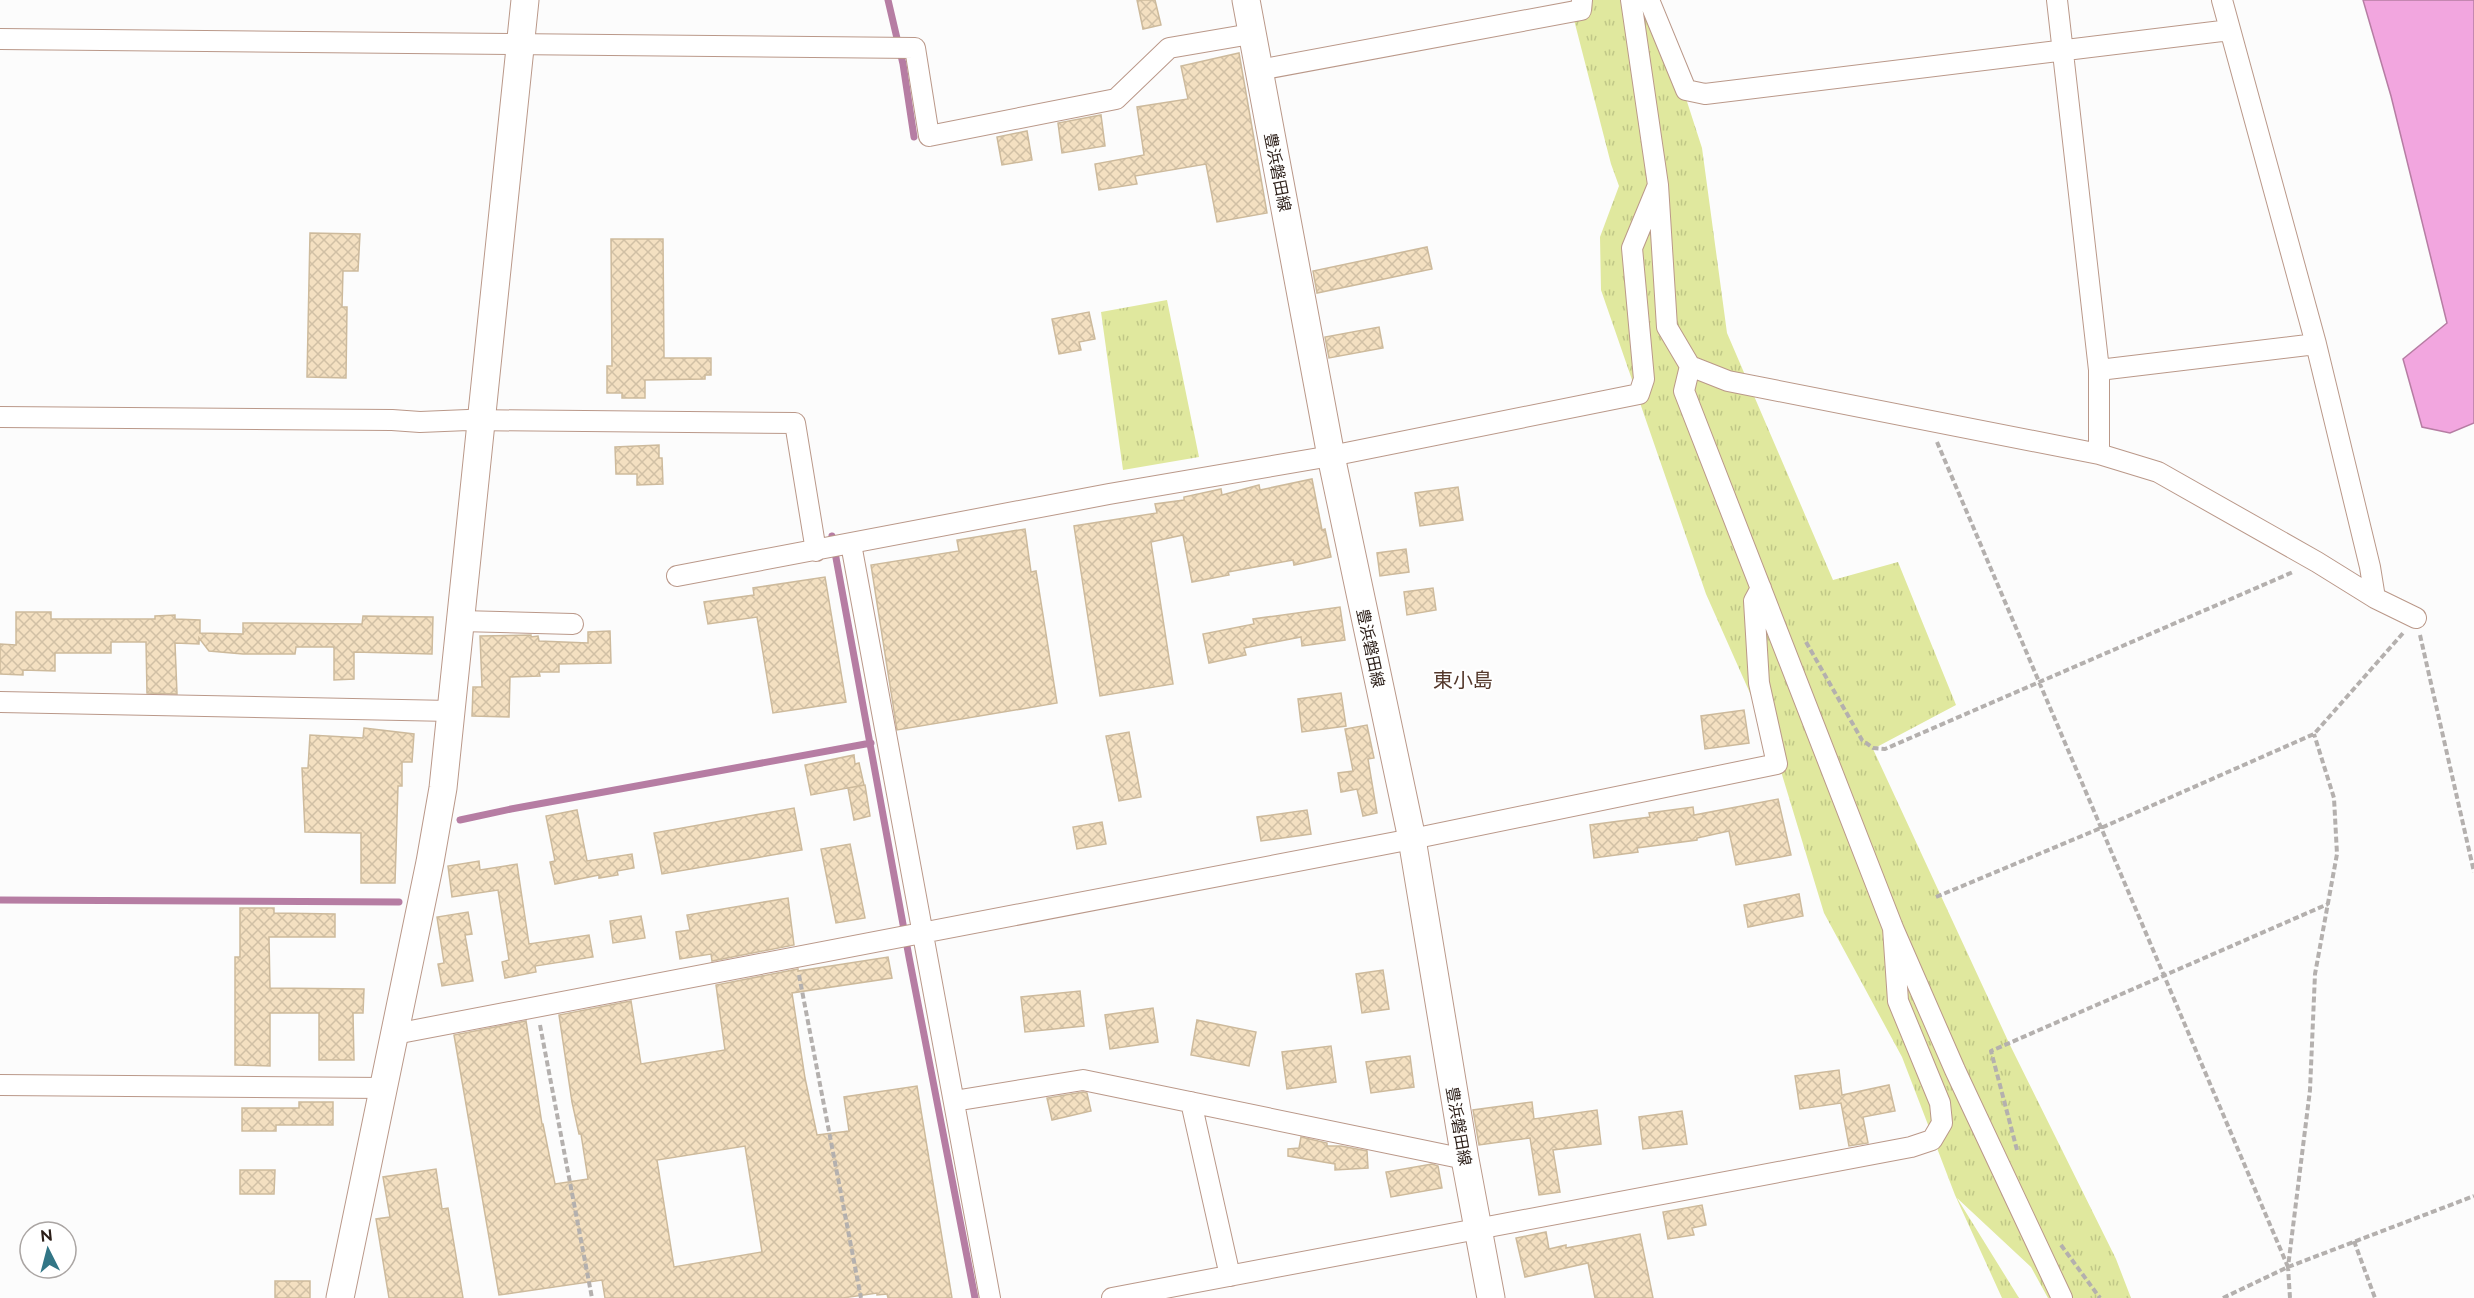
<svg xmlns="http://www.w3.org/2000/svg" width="2474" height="1298" viewBox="0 0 2474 1298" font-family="Raleway,'Noto Sans JP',sans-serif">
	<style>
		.grass { fill: url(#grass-tufts) }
		.water { fill: #f2a6df; stroke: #b67da3; stroke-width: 1.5 }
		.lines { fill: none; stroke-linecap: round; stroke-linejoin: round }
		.stream { stroke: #b67da3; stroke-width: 7 }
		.building { fill: url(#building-cross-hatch); stroke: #cdba9c; stroke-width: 1.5; fill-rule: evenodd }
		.street-casing { stroke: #ba9889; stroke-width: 22 }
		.secondary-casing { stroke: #ba9889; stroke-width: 29 }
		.path { stroke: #b4b0ae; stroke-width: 4; stroke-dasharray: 6 3; stroke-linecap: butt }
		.street { stroke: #fff; stroke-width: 20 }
		.secondary { stroke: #fff; stroke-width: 27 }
		.labels { text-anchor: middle; stroke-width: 4.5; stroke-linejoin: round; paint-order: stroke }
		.street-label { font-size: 16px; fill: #2b1e18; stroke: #fff }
		.quarter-label { font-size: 20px; fill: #53372a; stroke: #fff }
	</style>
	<defs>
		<pattern id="grass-tufts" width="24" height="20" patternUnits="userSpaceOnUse" patternTransform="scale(1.5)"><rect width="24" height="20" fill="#e0e89e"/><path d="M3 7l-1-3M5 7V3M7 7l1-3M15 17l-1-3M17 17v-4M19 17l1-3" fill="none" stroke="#c0c787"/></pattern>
		<pattern id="building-cross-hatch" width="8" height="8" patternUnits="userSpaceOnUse" patternTransform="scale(1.5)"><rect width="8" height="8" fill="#f4e0c1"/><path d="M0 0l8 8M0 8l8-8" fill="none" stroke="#d1c0a5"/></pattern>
	</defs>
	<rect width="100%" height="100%" fill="#fcfcfc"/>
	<path class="grass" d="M1574 0H1643L1670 49 1702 148 1727 333 1833 580 1898 562 1956 705 1873 749 2009 1043 2116 1259 2131 1298H2048L2031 1267 1957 1198 2019 1298H2002L1955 1195 1902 1057 1824 913 1773 745 1706 594 1601 290 1600 237 1619 186 1611 164 1572 12Z
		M1167 300 1199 457 1123 470 1101 312Z"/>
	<path class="water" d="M2363 0H2474V423L2450 433 2422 427 2403 359 2447 323 2391 96Z"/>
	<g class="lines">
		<path class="stream" d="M888 0 903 64 914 137
			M832 536 909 957 975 1298
			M460 820 511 809 871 743
			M0 900 399 902"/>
	</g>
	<path class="building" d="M1137 0H1155L1161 25 1143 29Z
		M1239 53 1267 213 1217 222 1206 164 1135 176 1137 184 1099 190 1095 164 1144 155 1137 107 1188 99 1181 66Z
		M1101 115 1105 146 1062 153 1058 123Z
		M1027 131 1032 160 1002 165 997 137Z
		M310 233 360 234 358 271H343L342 307H347L346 378 307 377Z
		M611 239H663L664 358H711V375H705V379L645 380V398H622V393H607V366H612Z
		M1427 247 1432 269 1317 293 1313 271Z
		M1089 312 1095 339 1079 342 1081 350 1059 354 1052 319Z
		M1379 327 1383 348 1329 358 1325 337Z
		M659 445V458H662L663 484 637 485V474H616L615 447Z
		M1312 479 1322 530 1325 529 1331 557 1294 565 1293 560 1228 572 1229 575 1192 582 1183 535 1151 542 1173 684 1100 696 1074 526 1157 513 1155 504 1184 500V497L1221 489 1222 495 1259 485 1260 490Z
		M1458 487 1463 520 1420 526 1415 493Z
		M1025 529 1031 572 1036 571 1057 703 897 730 871 565 959 551 957 540Z
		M1406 549 1409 572 1380 576 1377 553Z
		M825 577 846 702 773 713 757 617 708 624 704 602 754 595 753 588Z
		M1433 588 1436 610 1407 615 1404 592Z
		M1340 607 1345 640 1302 646 1301 637 1244 648 1246 655 1209 663 1203 634 1254 624 1253 619Z
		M16 612H51V619H155V616L175 615V619L200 620V633L243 634V623L362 624 363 616 433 617 432 654 354 652V679L334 680V647H296L295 654H243L209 651 199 638V644L175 643 177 694 147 693 146 642H111V653H55V671L23 670V675L0 674V644L16 645Z
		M610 631 611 663 559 664V672H539L540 676 510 677 509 717 472 716 473 687H482L480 636 531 635V637L538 636 539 641 588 643V632Z
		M1341 693 1346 726 1302 732 1298 699Z
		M1744 710 1749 743 1705 749 1701 716Z
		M1367 725 1374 758 1368 759 1377 813 1363 816 1357 789 1341 792 1338 773 1353 771 1345 729Z
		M364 728 414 734 412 762H402V786H398L395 883H361V833L305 832 302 768H308L310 735 363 738Z
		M1129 732 1141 797 1119 801 1106 736Z
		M854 755 855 764 859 763 864 785 811 795 805 765Z
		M865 785 870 816 854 820 848 788Z
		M1778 799 1791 855 1736 865 1729 831 1697 838V840L1637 848 1638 852 1594 858 1590 825 1650 817 1649 813 1693 807 1694 815Z
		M794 808 802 850 662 874 654 833Z
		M577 810 587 861 632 854 634 868 617 871 618 875 599 878V875L555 884 550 862 555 861 546 816Z
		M1307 810 1311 834 1261 841 1257 817Z
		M1102 822 1106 844 1077 849 1073 827Z
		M850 844 865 918 836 923 821 849Z
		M479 861 480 870 517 864 529 944 589 935 593 957 535 966 536 972 505 978 502 962 509 960 498 890 452 897 448 866Z
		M1799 894 1803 916 1748 927 1744 905Z
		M788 898 794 945 712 961 711 954 680 959 676 932 690 930 687 915Z
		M240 908H274V913L335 914V937H269L270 988 364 989 363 1013H353L354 1060H319V1013H270V1066L235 1065V957H240Z
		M468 912 472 934 465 935 473 981 442 986 438 964 444 963 437 917Z
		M641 916 645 938 613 943 610 921Z
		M888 957 892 978 792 993 805 1078 817 1135 849 1131 844 1097 917 1086 952 1298H888L887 1294 877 1295V1293L843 1298H605L602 1280 499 1295 454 1035 526 1021 542 1124H543L555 1184 588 1179 581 1134H579L572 1102 559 1015 631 1001 641 1064 725 1050 716 985 798 969V971ZM745 1146 762 1252 674 1267 657 1160Z
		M1383 970 1389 1009 1362 1013 1356 974Z
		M1080 991 1084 1026 1025 1032 1021 997Z
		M1153 1008 1158 1042 1110 1049 1105 1015Z
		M1197 1020 1256 1032 1249 1066 1191 1055Z
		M1331 1046 1336 1082 1287 1089 1282 1052Z
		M1410 1056 1414 1087 1371 1093 1366 1062Z
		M1839 1070 1842 1095 1889 1085 1895 1111 1863 1117 1868 1143 1849 1146 1841 1103 1800 1109 1795 1076Z
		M1083 1092 1087 1093 1091 1111 1052 1120 1047 1098Z
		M299 1102H333V1125H276V1131H242V1108H299Z
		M1532 1102 1534 1119 1597 1110 1601 1144 1553 1150 1560 1192 1539 1195 1530 1138 1479 1145 1473 1110Z
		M1682 1111 1687 1144 1643 1149 1639 1117Z
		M1301 1137 1327 1143V1146H1341L1367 1151 1368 1168 1335 1170V1164L1288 1156V1149L1299 1148Z
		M1432 1164 1438 1166 1442 1188 1391 1197 1386 1172Z
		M436 1169 442 1209 448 1208 463 1298H389L376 1219 390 1217 383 1177Z
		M240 1170H275L274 1194H240Z
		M1702 1205 1706 1225 1692 1228 1694 1235 1668 1239 1663 1212Z
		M1546 1232 1549 1249 1566 1245V1248L1640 1234 1653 1298H1595L1588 1263 1525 1277 1516 1238Z
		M275 1281H310V1298H275Z"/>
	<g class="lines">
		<defs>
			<path id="street" d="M1631 0 1658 185 1667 327 1690 366 1728 381 2099 454 2158 472 2317 562 2375 598 2416 618
				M1649 0 1686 90 1705 94 2230 30
				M2057 0 2099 370V454
				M2222 0 2316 344 2370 567 2375 598
				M0 39 915 48 929 136 1116 99 1169 48 1251 34
				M1259 70 1581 10 1582 0
				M1690 366 1684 391 1893 928 1955 1070 2062 1298
				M2099 370 2316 344
				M0 417 392 420 420 422 468 420 795 423 816 551
				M851 544 990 1298
				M677 576 1109 494 1331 456 1639 394 1644 379 1632 248 1658 185
				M460 621 573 624
				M0 702 451 711
				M395 1034 1412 839 1777 764 1759 683 1754 601 1761 588
				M0 1085 384 1088
				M954 1101 1083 1080 1465 1159
				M1191 1102 1230 1276
				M1112 1298 1911 1147 1932 1140 1942 1123 1940 1103 1898 1001 1893 928"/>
			<path id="secondary" d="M1246 0 1331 456 1412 839 1465 1159 1491 1298
				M340 1298 430 862 443 788 525 0"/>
		</defs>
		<use href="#street" class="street-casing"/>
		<use href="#secondary" class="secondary-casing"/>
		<path class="path" d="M1937 442 2288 1267
			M2420 635 2474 872
			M1806 642 1862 740 1873 748 1885 749 2293 572
			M1936 897 2101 828 2314 734 2404 632
			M799 975 861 1298
			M540 1025 592 1298
			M2017 1150 1991 1051 2328 904
			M2354 1241 2375 1298
			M2061 1245 2100 1298
			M2223 1298 2288 1267 2474 1196
			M2290 1298 2288 1267 2310 1090 2315 974 2337 854 2334 798 2314 734"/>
		<use href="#street" class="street"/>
		<use href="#secondary" class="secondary"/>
	</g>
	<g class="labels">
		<g class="street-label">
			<text transform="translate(1278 172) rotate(79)" y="6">豊浜磐田線</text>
			<text transform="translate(1371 648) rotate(78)" y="6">豊浜磐田線</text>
			<text transform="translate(1459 1126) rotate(80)" y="6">豊浜磐田線</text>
		</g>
		<g class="quarter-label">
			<text x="1463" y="687">東小島</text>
		</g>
	</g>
	<g transform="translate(48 1250) rotate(354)"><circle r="28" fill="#ffffff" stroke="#aaa5a3" stroke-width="1.5"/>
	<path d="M0-4.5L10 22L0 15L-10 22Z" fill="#327686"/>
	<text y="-9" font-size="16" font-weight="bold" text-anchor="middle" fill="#2b1e18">N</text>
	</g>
</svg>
